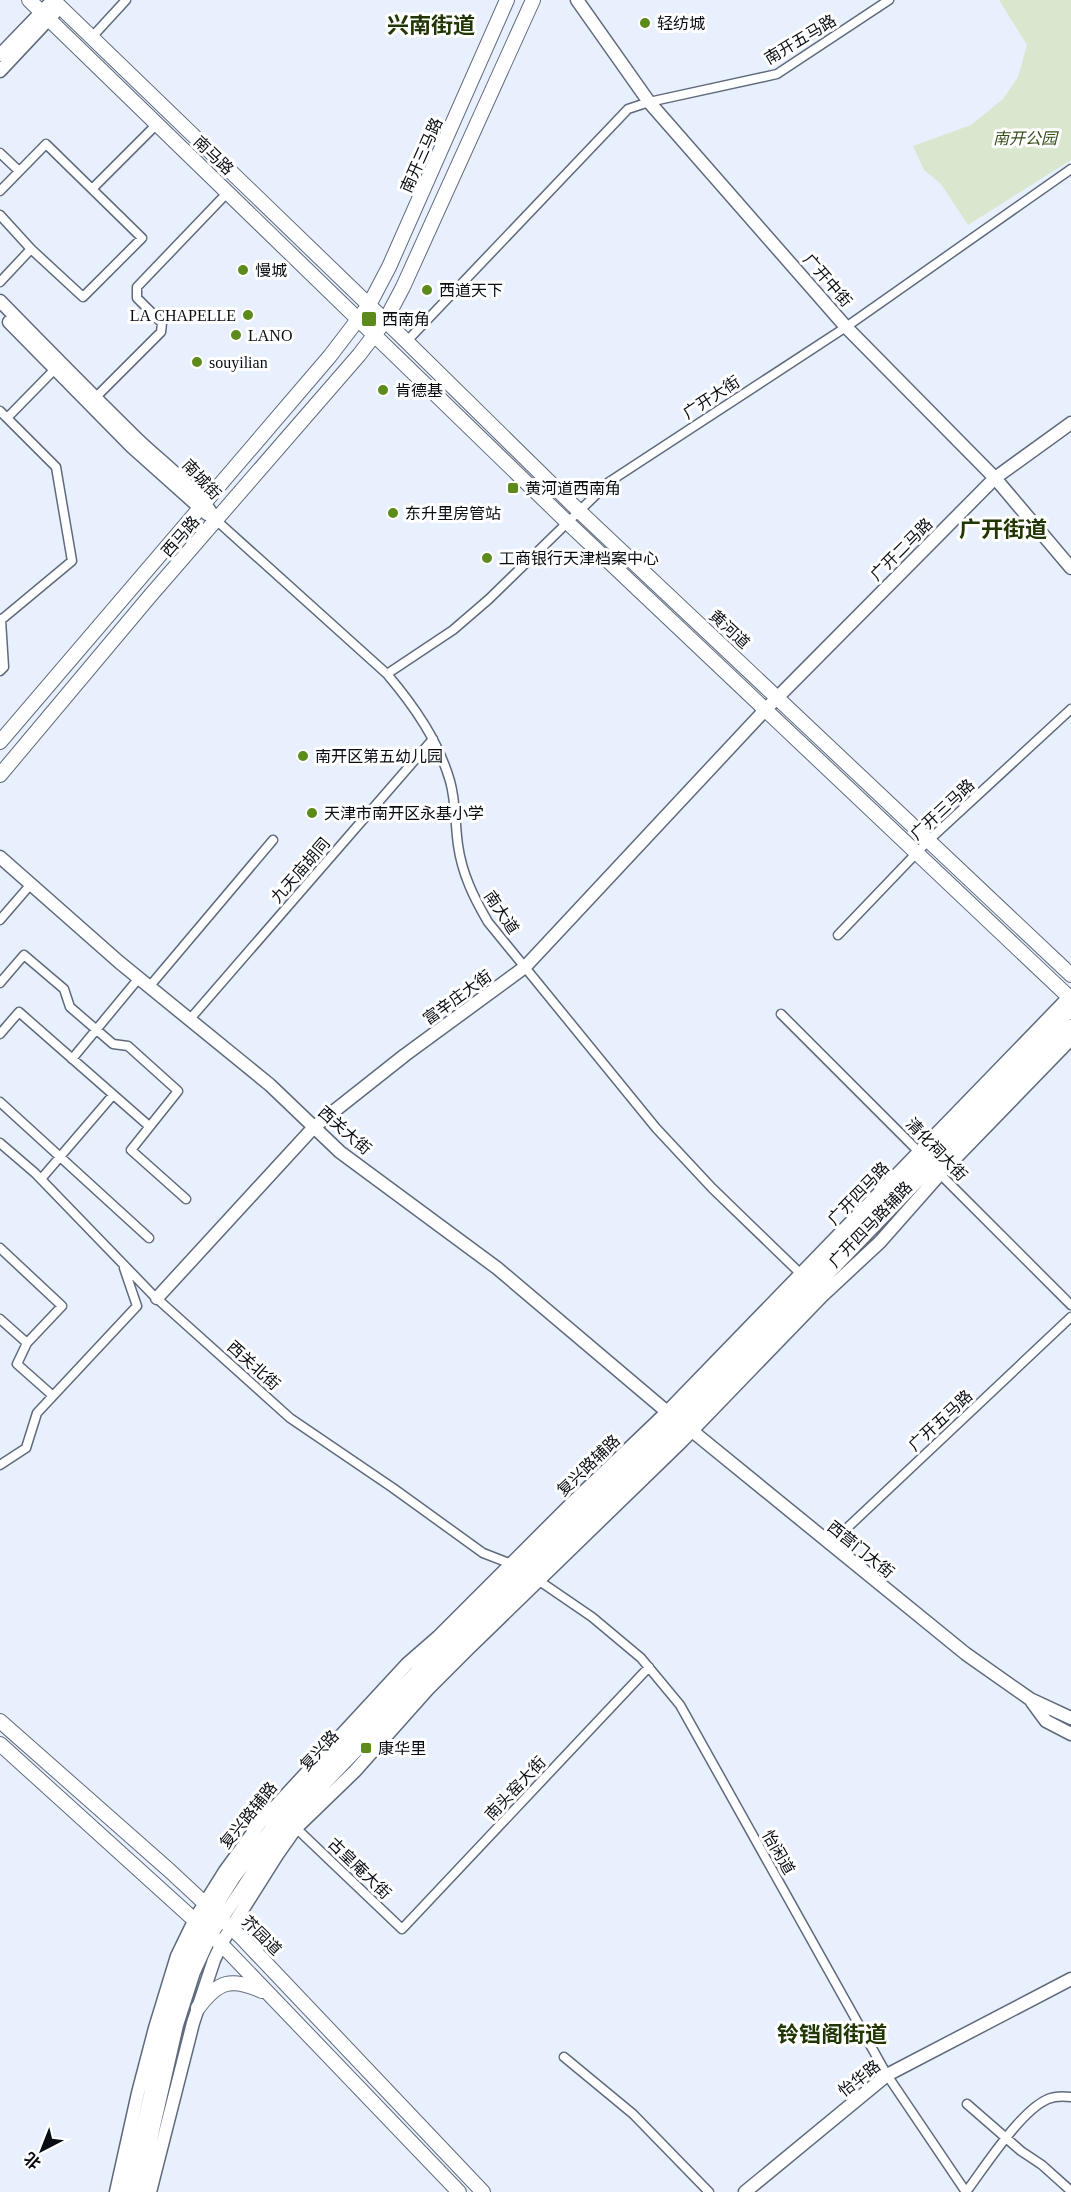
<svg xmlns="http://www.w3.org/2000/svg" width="1071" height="2192" viewBox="0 0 1071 2192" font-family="'Times New Roman','Noto Sans SC',serif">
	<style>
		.green { fill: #dae7cf }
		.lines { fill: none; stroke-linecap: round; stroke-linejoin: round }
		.street-casing { stroke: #5f6a7d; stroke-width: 11 }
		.secondary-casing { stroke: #5f6a7d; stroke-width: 15 }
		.primary-casing { stroke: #5f6a7d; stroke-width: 16 }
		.street { stroke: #fff; stroke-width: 8 }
		.secondary { stroke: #fff; stroke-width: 12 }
		.primary { stroke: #fff; stroke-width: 14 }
		.poi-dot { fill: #5c8a1b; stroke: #fff; stroke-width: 2 }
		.labels { text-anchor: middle; stroke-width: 6; stroke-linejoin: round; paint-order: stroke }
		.poi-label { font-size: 16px; fill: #080c13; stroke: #fff; text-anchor: start }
		.street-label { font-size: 16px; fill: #080c13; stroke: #fff }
		.park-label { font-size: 16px; font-style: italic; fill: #354d19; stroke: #fff }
		.district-label { font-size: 22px; font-weight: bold; fill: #213602; stroke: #fff }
	</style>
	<rect width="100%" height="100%" fill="#e8f0fd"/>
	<path class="green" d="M999 0H1071V160L968 225 941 184 924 170 913 146 971 125 1003 99 1018 77 1027 45Z"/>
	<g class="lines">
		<defs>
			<path id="street" d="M92 37 126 0
				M0 153 19 171
				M92 189 157 124
				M0 191 46 144 142 238 83 297 31 249 0 215
				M0 282 31 249
				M407 341 628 109 649 102 777 74 889 0
				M96 397 161 332 162 323 137 298V287L228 192
				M0 411 7 418
				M216 520 387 674C414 706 438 740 450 781 456 802 455 824 458 845 462 874 474 898 488 922L656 1128 712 1188 803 1276
				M0 619 1 620 72 561 56 467 7 418 55 369
				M0 671 4 667 1 620
				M387 674 453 630 489 599 609 482 846 327 1071 169
				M0 920 31 884
				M838 935 929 840 1071 709
				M0 983 24 955 64 989 70 1007 113 1044 128 1046 178 1091 131 1150 186 1199
				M149 987 273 840
				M781 1014 923 1156
				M190 1019 433 739
				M0 1034 19 1012 149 1126
				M72 1059 139 978
				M0 1102 149 1238
				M0 1143 35 1173 153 1295 290 1418 393 1488 483 1553 514 1565
				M938 1172 1071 1305
				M41 1179 113 1095
				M0 1248 62 1306 27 1343 17 1364 52 1395
				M0 1319 27 1343
				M0 1465 26 1448 37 1413 137 1306 124 1268
				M829 1545 1071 1317
				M535 1578 592 1617 641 1658 680 1705 887 2075 966 2192C984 2168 1021 2110 1048 2099 1055 2096 1063 2096 1071 2097
				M296 1828 402 1929 649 1667
				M564 2057 633 2114 709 2192
				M967 2104 1021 2151 1042 2165 1071 2191"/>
			<path id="secondary" d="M577 0 649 102 846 327 995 478 1071 568
				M0 55 53 0
				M0 71 60 7
				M0 301C45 347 90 393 136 438 164 465 196 487 216 520
				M9 322 132 447 207 514
				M0 857 119 962 270 1085 340 1152 497 1268 672 1416
				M157 1298 314 1127 405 1055 525 967 765 710 995 478 1071 423
				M686 1426 966 1654 1030 1699 1071 1718
				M1032 1702 1046 1721 1071 1734
				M116 2192 138 2093 155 2028 177 1956 195 1919 225 1871 260 1823 407 1664 438 1637 575 1500 667 1412 1071 995
				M128 2192 167 2020 188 1958 203 1927 233 1879 282 1814 435 1652 676 1418 1071 1010
				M139 2192 177 2025 194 1972 211 1935 278 1835 304 1805 431 1673 529 1574 668 1440 933 1165 1071 1026
				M150 2192 193 2023 214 1960 224 1939 277 1855 296 1828 355 1771 428 1689 468 1649 681 1442 822 1296 880 1242 940 1174 1071 1039
				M745 2192 887 2075 1071 1979"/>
			<path id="primary" d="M29 0 567 522 1071 999
				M53 0 401 336 579 511 1071 975
				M0 742 330 356 369 305 389 267 507 0
				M0 775 150 596 359 355 385 321 403 287 533 0
				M0 1721 170 1871 242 1938 483 2192
				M0 1744 222 1945 459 2192
				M198 2008C218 1981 231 1977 262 1991"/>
		</defs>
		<use href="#street" class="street-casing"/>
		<use href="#secondary" class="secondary-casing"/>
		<use href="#primary" class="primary-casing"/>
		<use href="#street" class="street"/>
		<use href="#secondary" class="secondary"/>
		<use href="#primary" class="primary"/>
	</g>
	<g class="poi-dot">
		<circle cx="645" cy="23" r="6"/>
		<circle cx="243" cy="270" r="6"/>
		<circle cx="427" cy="290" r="6"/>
		<circle cx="248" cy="315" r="6"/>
		<rect x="361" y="311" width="16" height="16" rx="3"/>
		<circle cx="236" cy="335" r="6"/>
		<circle cx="197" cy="362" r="6"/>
		<circle cx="383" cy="390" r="6"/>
		<rect x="507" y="482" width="12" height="12" rx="3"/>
		<circle cx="393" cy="513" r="6"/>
		<circle cx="487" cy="558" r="6"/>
		<circle cx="303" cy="756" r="6"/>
		<circle cx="312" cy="813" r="6"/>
		<rect x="360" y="1742" width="12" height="12" rx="3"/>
	</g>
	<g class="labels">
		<g class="poi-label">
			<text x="657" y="29">轻纺城</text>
			<text x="255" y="276">慢城</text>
			<text x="439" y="296">西道天下</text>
			<text x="236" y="321" text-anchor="end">LA CHAPELLE</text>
			<text x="382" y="325">西南角</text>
			<text x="248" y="341">LANO</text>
			<text x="209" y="368">souyilian</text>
			<text x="395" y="396">肯德基</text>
			<text x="525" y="494">黄河道西南角</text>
			<text x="405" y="519">东升里房管站</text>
			<text x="499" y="564">工商银行天津档案中心</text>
			<text x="315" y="762">南开区第五幼儿园</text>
			<text x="324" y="819">天津市南开区永基小学</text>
			<text x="378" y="1754">康华里</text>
		</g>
		<g class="street-label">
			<text transform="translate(800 39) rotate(-31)" y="6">南开五马路</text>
			<text transform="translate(214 155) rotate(44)" y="6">南马路</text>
			<text transform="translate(421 155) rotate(-66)" y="6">南开三马路</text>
			<text transform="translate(828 280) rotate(49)" y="6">广开中街</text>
			<text transform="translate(711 397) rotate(-33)" y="6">广开大街</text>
			<text transform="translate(202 479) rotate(47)" y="6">南城街</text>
			<text transform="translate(180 536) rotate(-49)" y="6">西马路</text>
			<text transform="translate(901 549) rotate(-45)" y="6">广开二马路</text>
			<text transform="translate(730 629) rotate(43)" y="6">黄河道</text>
			<text transform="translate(942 809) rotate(-43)" y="6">广开三马路</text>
			<text transform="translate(300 870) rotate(-49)" y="6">九天庙胡同</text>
			<text transform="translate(502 912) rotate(56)" y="6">南大道</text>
			<text transform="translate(457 997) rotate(-36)" y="6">富辛庄大街</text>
			<text transform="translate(345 1130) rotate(41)" y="6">西关大街</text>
			<text transform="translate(937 1149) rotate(46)" y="6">清化祠大街</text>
			<text transform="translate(858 1193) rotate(-46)" y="6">广开四马路</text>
			<text transform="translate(870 1224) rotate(-46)" y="6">广开四马路辅路</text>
			<text transform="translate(254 1365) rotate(42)" y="6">西关北街</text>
			<text transform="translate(940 1420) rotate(-43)" y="6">广开五马路</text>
			<text transform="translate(588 1465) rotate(-44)" y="6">复兴路辅路</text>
			<text transform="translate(861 1549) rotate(39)" y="6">西营门大街</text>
			<text transform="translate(319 1750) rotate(-47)" y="6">复兴路</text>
			<text transform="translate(515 1788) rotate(-47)" y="6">南头窑大街</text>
			<text transform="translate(248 1815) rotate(-51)" y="6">复兴路辅路</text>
			<text transform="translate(779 1852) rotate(60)" y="6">怡闲道</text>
			<text transform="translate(360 1868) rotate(44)" y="6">古皇庵大街</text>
			<text transform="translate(262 1935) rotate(45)" y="6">芥园道</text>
			<text transform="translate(859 2078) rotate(-38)" y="6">怡华路</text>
		</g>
		<g class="park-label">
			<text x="1025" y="144">南开公园</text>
		</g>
		<g class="district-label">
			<text x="431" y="33">兴南街道</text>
			<text x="1003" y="537">广开街道</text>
			<text x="832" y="2042">铃铛阁街道</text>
		</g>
	</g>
	<g transform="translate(42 2150) rotate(222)" stroke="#ffffff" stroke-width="4.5" paint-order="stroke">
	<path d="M0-4.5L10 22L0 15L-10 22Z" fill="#080c13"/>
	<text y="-9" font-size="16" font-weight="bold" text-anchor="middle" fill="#080c13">北</text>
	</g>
</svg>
